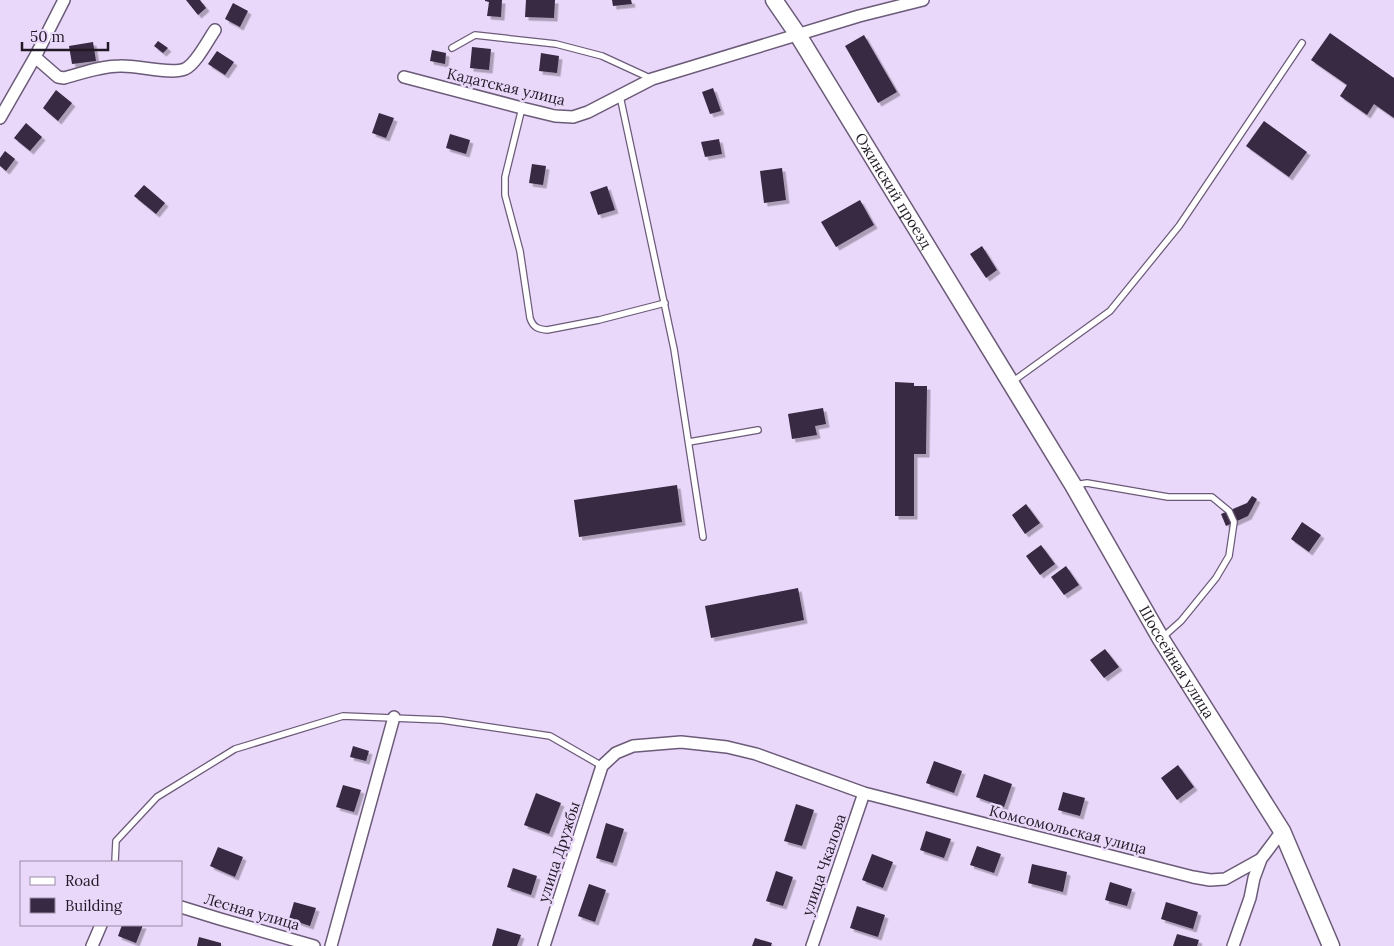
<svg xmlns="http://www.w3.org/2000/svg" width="1394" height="946" viewBox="0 0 1394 946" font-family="Lora,serif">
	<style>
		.building { fill: #372943; filter: url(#shadow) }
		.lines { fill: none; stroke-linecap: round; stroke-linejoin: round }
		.service-casing { stroke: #6b5b78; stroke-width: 8 }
		.minor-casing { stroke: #6b5b78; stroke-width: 14 }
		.secondary-casing { stroke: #6b5b78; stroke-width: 19 }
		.service { stroke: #fff; stroke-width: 5.5 }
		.minor { stroke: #fff; stroke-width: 11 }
		.secondary { stroke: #fff; stroke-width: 16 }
		.labels { text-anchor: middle; stroke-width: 5; stroke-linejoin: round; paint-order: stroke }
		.street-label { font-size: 15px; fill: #211a26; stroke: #ead8fa }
	</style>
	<defs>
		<filter id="shadow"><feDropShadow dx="3.5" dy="3.5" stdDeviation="0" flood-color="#0004"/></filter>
	</defs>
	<rect width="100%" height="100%" fill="#ead8fa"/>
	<path class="building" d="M186 0H200L206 8 198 15Z
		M485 0H502L501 17 487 16 489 2 485 1Z
		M526 0H555L554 18 525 17Z
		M612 0H631L632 4 613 6Z
		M233 3 248 11 240 27 225 19Z
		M1330 33 1394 78V118L1374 104 1367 115 1340 96 1347 85 1311 60Z
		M864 35 897 92 878 103 845 46Z
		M158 41 168 48 163 53 154 46Z
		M93 42 96 61 72 64 69 46Z
		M472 47 491 49 489 70 470 68Z
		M432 50 446 53 445 64 430 61Z
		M217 51 234 62 225 75 208 64Z
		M541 53 559 56 557 73 539 71Z
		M713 88 721 111 710 114 702 92Z
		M56 90 72 103 58 121 43 108Z
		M379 113 394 118 386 138 372 133Z
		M1264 121 1307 152 1289 177 1246 146Z
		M26 123 42 137 30 151 14 138Z
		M450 134 470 140 466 154 446 148Z
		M719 139 722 154 705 157 701 142Z
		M5 151 15 159 6 171 0 166V158Z
		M532 164 546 166 543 185 529 183Z
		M782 168 786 200 764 203 760 171Z
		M144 185 165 203 156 214 134 196Z
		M607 186 615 210 598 215 590 192Z
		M860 200 874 225 836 247 821 222Z
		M982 246 997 270 986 278 970 254Z
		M895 382 914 383V386H927L926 454H914V516H895Z
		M823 408 826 424 815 426 817 435 792 439 788 414Z
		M677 485 682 522 579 537 574 500Z
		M1252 496 1257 499 1248 516 1226 526 1221 514 1247 503Z
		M1026 504 1040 523 1025 534 1012 515Z
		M1302 522 1321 535 1309 552 1291 539Z
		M1041 545 1055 564 1040 575 1026 556Z
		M1066 566 1079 585 1064 595 1051 577Z
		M798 588 804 620 711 638 705 606Z
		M1105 649 1119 667 1104 678 1090 660Z
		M353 746 369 751 366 761 350 757Z
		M934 761 962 771 954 793 926 783Z
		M1178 765 1194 787 1177 800 1161 778Z
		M984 774 1012 784 1004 807 976 797Z
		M343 785 361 790 354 812 336 807Z
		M1063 792 1085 798 1080 816 1058 810Z
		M536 793 561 803 549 834 524 825Z
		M796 804 814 810 802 846 784 841Z
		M606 823 624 829 613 863 596 858Z
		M926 831 951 839 944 858 920 850Z
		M977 846 1001 854 994 873 970 865Z
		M218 847 243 857 235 877 210 866Z
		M872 854 893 862 883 888 862 880Z
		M1032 864 1067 872 1063 892 1028 883Z
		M513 868 537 876 531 895 507 887Z
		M776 871 793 877 783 906 766 901Z
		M1110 882 1132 889 1127 906 1105 900Z
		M589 884 606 890 595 922 578 916Z
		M294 902 316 908 310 926 289 919Z
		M1166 902 1198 912 1193 929 1161 919Z
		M857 906 885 915 878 937 850 928Z
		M122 925H143L136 943 118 936Z
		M497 928 521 935 517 946H492Z
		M1177 934 1199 940 1197 946H1173Z
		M199 937 221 943V946H197Z
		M755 938 772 943 771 946H752Z"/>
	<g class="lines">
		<defs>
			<path id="service" d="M452 48 475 35 556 44 602 56 652 79
				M620 96 674 349 703 537
				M522 108 505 177V195L520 251 530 318C533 327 537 329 547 330L599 320 665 303
				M1012 382 1110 311 1179 226 1302 43
				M689 442 758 430
				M1074 485 1087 483 1168 497H1212L1229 511 1234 522 1229 556 1216 578 1181 621 1163 637
				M115 862 116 841 157 797 235 749 343 716 442 720 550 736 602 766"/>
			<path id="minor" d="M35 57 58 77 64 78C82 73 101 66 120 66 137 65 170 75 185 69 196 64 208 40 215 30
				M404 77 522 108 555 116 573 117 588 112 652 79 859 16 923 0
				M0 118 35 57 64 0
				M181 907 220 919 314 946
				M92 946 101 925
				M331 946 394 717
				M544 946 602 766 616 753 633 746 681 742 727 747 756 754 864 793 1193 877 1210 880 1225 879 1261 859
				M812 946 864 793
				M1233 946 1250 898 1254 878 1261 859 1282 831"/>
			<g id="secondary">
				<path id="s1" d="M774 0 798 35 1073 485 1161 639 1282 831 1331 946"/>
			</g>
		</defs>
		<use href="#service" class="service-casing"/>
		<use href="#minor" class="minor-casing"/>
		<use href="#secondary" class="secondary-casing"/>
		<use href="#service" class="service"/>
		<use href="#minor" class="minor"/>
		<use href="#secondary" class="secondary"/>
	</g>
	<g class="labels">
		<g class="street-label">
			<text transform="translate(506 87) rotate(13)" y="5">Кадатская улица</text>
			<text dy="5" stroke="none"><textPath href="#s1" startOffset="225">Ожинский проезд</textPath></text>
			<text dy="5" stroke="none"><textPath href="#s1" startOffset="775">Шоссейная улица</textPath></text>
			<text transform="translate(1068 830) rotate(14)" y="5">Комсомольская улица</text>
			<text transform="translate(559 852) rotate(-72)" y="5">улица Дружбы</text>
			<text transform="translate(824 865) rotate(-71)" y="5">улица Чкалова</text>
			<text transform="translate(252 912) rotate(16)" y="5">Лесная улица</text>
		</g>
	</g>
	<rect x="20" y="861" width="162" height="65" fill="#ead8fa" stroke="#9a8ca5"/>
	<rect x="30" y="877" width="25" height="8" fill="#ffffff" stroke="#9a8ca5"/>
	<text x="65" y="886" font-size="15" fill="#211a26">Road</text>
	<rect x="30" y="898" width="25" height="15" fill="#372943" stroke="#9a8ca5"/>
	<text x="65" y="911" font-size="15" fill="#211a26">Building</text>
	<path d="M22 42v8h86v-8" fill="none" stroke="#211a26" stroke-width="2.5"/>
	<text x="30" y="42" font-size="15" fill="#211a26" stroke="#ead8fa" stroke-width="4" paint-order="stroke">50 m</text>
</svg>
